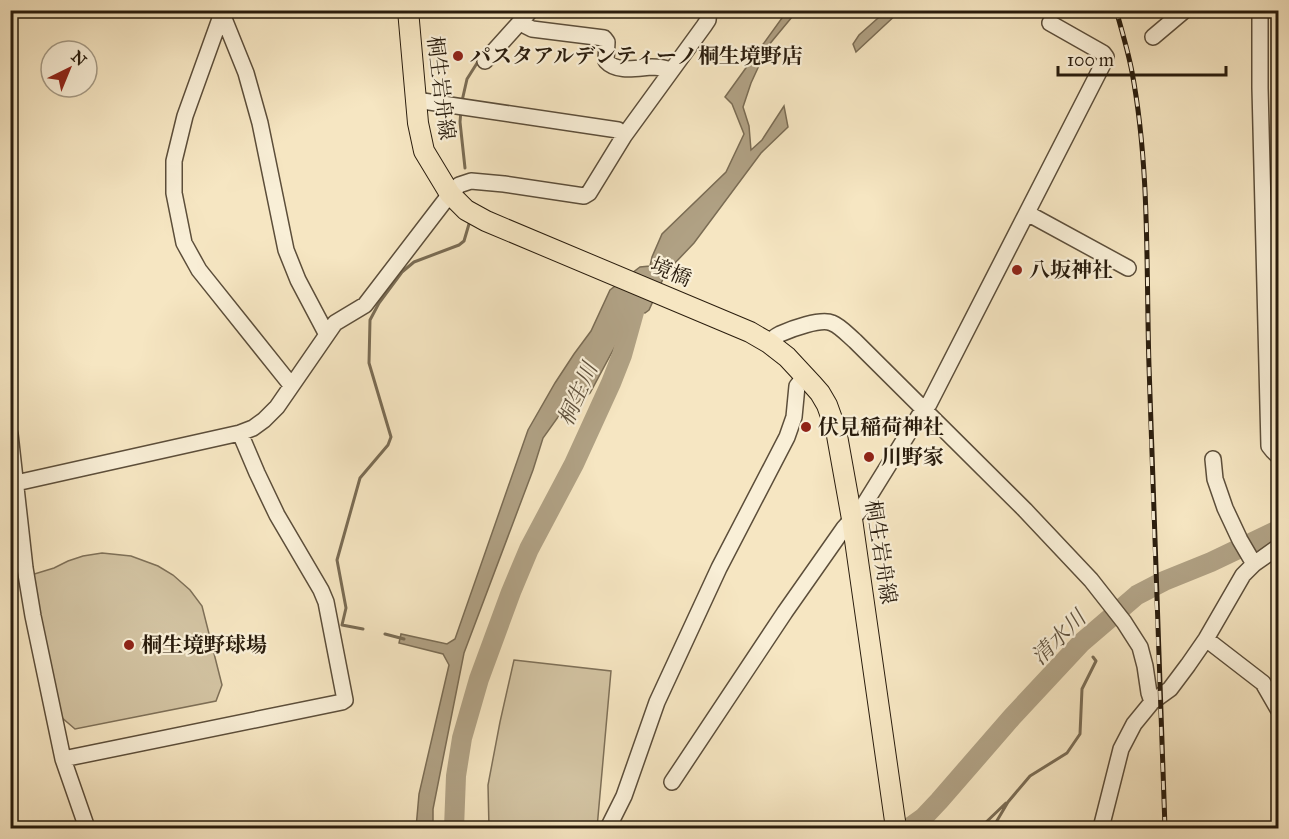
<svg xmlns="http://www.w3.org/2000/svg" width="1289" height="839" viewBox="0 0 1289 839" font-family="'IM FELL Great Primer','Noto Serif JP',serif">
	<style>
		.green { fill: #d3c4a3; stroke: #7e7058; stroke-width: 1.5 }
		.water { fill: #b0a184; stroke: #7a6c54; stroke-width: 1.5 }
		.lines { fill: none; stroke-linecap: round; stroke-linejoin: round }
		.stream { stroke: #7a6c54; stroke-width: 3 }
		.river { stroke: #b0a184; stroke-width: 20 }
		.minor-casing { stroke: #5c4e3a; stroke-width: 18 }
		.major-casing { stroke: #291c0d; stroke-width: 22 }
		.minor { stroke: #f9efd7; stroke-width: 15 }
		.major { stroke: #f6e6c2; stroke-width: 20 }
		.rail-casing { stroke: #291c0d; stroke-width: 5 }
		.rail { stroke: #f9efd7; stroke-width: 3; stroke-dasharray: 9; stroke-linecap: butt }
		.poi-dot { fill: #8f2418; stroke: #f9efd7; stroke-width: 2 }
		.labels { text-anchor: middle; stroke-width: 4.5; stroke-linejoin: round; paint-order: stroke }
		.poi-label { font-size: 21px; font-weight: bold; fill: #291c0d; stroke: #f9efd7; text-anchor: start }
		.street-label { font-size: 21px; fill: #291c0d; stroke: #f9efd7 }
		.water-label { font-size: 22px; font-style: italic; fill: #5f513d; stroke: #f9efd7 }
	</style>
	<rect width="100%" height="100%" fill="#f6e6c2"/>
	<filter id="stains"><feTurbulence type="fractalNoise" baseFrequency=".00333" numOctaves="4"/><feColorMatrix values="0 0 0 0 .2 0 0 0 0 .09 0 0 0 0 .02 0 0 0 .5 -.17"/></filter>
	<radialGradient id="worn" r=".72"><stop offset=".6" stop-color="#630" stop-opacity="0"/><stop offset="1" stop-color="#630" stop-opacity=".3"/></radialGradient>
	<path class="green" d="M102 553 131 556 158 566 173 575 190 590 202 606 222 685 216 701 75 729 60 716 31 575 54 568 68 561 83 556Z
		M514 660 611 671 597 828H489L488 785 500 722Z"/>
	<path class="water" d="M787 11H797L768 46 751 83 743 107 749 126 751 150 762 140 784 106 788 127 761 153 694 243 675 263 663 279 649 310 645 313 636 311 625 328 590 393 558 417 543 438 533 470 464 653 433 809V828H416L419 794 449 665 443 654 399 643 401 634 447 644 455 639 528 430 555 383 574 354 591 331 610 290 640 267 650 266 652 257 662 234 726 172 744 134 732 104 725 97Z
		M886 11H900L856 52 853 44 859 35Z"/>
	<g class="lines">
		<path class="stream" d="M514 18 520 10
			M462 101 467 79 479 60
			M461 110 460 122 465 168
			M363 629 342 625 346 608 337 560 360 478 388 445 391 437 369 363 370 320 379 303 402 272 414 262 459 245 464 241 469 224
			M385 634 404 639
			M980 828 1006 803
			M995 828V824L1008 802 1030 776 1067 753 1080 734 1082 689 1096 661 1093 657"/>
		<path class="river" d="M454 828 456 776 462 738 479 679 511 592 529 549 574 464 611 383 622 355 639 294
			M909 828 923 818 939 801 1012 717 1081 643 1137 595 1164 581 1211 562 1278 530"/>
		<defs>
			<path id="minor" d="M221 10V16L185 116 174 161V193L184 243 199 270 291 385
				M1260 10V88L1269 446 1273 451 1278 456
				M221 16 225 21 246 73 260 123 286 250 298 280 326 333
				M522 22 526 26 532 29 604 38 607 42 606 61C617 73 637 68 652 67 659 67 665 68 671 70
				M1153 37 1185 10
				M485 61 531 10
				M416 100 618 130 624 136
				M1027 213 1128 268
				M769 343C772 339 776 336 780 334 791 329 821 318 832 323 840 326 848 335 855 341L1025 510 1091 580 1124 622 1140 647 1145 666 1149 693 1152 702
				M10 434 25 568 33 616 63 759 87 828
				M1213 459 1215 479 1225 508 1240 540 1254 564
				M16 483 240 433 253 428 264 420 277 407 335 323 365 305 450 194 459 185 471 181 504 184 584 196 589 193 624 136 704 26 708 20 709 10
				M1206 639 1263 683 1278 709
				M63 759 342 702 345 700 326 602 321 590 277 515 257 473 240 433
				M672 782 785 612 844 528 862 508 919 416 929 404 1104 62 1106 57 1103 53 1050 23
				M608 828 624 796 657 702 719 568 787 437 794 417 797 386 805 376
				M1101 828 1121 749 1134 724 1152 702 1170 689 1188 665 1206 639 1243 575 1254 564 1278 547"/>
			<path id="major" d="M408 10 418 123 424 151 450 194 466 210 486 221 750 332 769 343 787 357 813 385 820 393 827 405 836 430 852 519 896 828"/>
		</defs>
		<use href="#minor" class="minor-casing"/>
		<use href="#major" class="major-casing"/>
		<use href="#minor" class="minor"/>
		<use href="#major" class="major"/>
		<defs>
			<path id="rail" d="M1116 10C1122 31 1128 51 1132 72 1150 168 1146 268 1149 366 1153 520 1159 674 1165 828"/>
		</defs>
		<use href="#rail" class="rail-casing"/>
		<use href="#rail" class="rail"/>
	</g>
	<g class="poi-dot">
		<circle cx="458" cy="56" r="6"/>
		<circle cx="1017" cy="270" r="6"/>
		<circle cx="806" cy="427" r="6"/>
		<circle cx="869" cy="457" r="6"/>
		<circle cx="129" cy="645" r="6"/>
	</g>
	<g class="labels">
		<g class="poi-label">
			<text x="470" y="63">パスタアルデンティーノ桐生境野店</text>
			<text x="1029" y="277">八坂神社</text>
			<text x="818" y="434">伏見稲荷神社</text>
			<text x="881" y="464">川野家</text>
			<text x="141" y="652">桐生境野球場</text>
		</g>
		<g class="street-label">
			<text transform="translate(441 88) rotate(83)" y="7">桐生岩舟線</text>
			<text transform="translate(671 272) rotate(23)" y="7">境橋</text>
			<text transform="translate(881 552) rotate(81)" y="7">桐生岩舟線</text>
		</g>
		<g class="water-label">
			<text transform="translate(577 394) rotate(-66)" y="8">桐生川</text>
			<text transform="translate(1058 637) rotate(-45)" y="8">清水川</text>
		</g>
	</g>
	<rect width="1289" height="839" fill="none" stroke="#f6e6c2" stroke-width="36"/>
	<rect x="12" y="12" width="1265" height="815" fill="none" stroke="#291c0d" stroke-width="3"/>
	<rect x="18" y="18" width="1253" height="803" fill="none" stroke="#291c0d" stroke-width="1.5"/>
	<g transform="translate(69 69) rotate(43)"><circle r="28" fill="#f9efd7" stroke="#a69b86" stroke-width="1.5"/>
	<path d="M0-4.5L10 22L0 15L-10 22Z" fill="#8f2418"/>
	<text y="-9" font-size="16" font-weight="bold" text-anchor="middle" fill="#291c0d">N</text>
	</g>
	<path d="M1058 66v9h168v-9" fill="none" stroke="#291c0d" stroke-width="3"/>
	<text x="1067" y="66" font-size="18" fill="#291c0d" stroke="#f9efd7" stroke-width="4.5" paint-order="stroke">100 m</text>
	<rect width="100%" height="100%" filter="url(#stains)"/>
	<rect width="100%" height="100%" fill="url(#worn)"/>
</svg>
